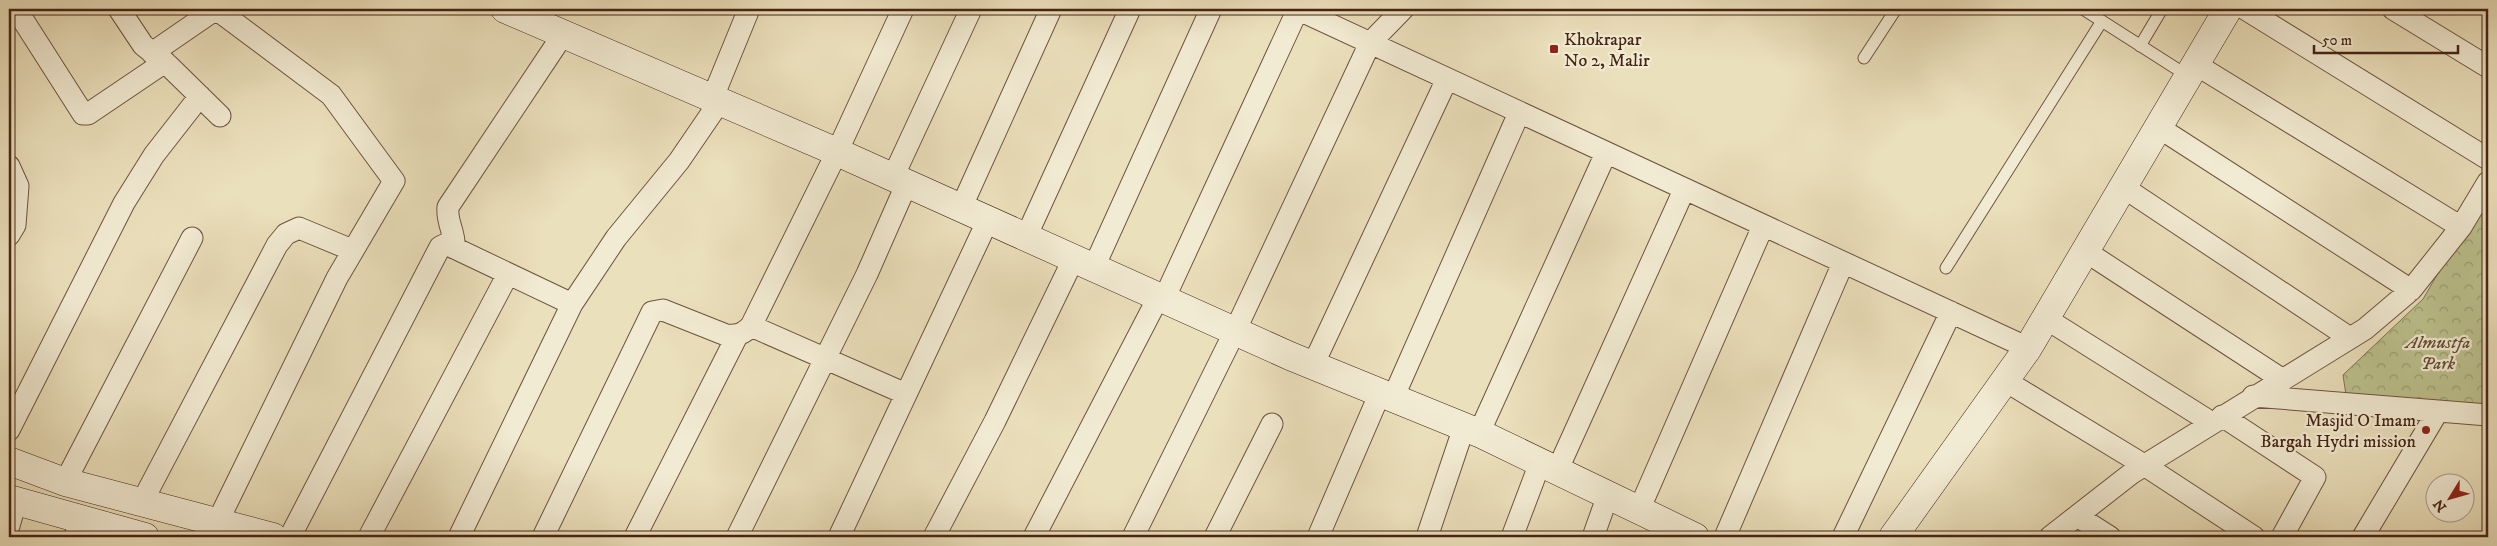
<svg xmlns="http://www.w3.org/2000/svg" width="2497" height="546" viewBox="0 0 2497 546" font-family="'IM FELL DW Pica',serif">
	<style>
		.forest { fill: url(#forest-crowns); stroke: #817250 }
		.lines { fill: none; stroke-linecap: round; stroke-linejoin: round }
		.lane-casing { stroke: #6f533e; stroke-width: 13 }
		.street-casing { stroke: #6f533e; stroke-width: 23 }
		.secondary-casing { stroke: #462414; stroke-width: 29 }
		.lane { stroke: #f2ebd3; stroke-width: 11 }
		.street { stroke: #f2ebd3; stroke-width: 21 }
		.secondary { stroke: #f2ebd3; stroke-width: 28 }
		.poi-dot { fill: #8f2418; stroke: #f2ebd3; stroke-width: 2 }
		.labels { text-anchor: middle; stroke-width: 4.5; stroke-linejoin: round; paint-order: stroke }
		.poi-label { font-size: 18px; fill: #462414; stroke: #f2ebd3; text-anchor: start }
		.park-label { font-size: 18px; font-style: italic; fill: #644b32; stroke: #f2ebd3 }
	</style>
	<defs>
		<pattern id="forest-crowns" width="20" height="18" patternUnits="userSpaceOnUse" patternTransform="scale(1.25)"><rect width="20" height="18" fill="#bcc18d"/><path d="M2 6a3 3 0 1 1 6 0M12 15a3 3 0 1 1 6 0" fill="none" stroke="#9b9d72"/></pattern>
	</defs>
	<rect width="100%" height="100%" fill="#ebe0bc"/>
	<filter id="stains"><feTurbulence type="fractalNoise" baseFrequency=".004" numOctaves="4"/><feColorMatrix values="0 0 0 0 .2 0 0 0 0 .09 0 0 0 0 .02 0 0 0 .5 -.17"/></filter>
	<radialGradient id="worn" r=".72"><stop offset=".6" stop-color="#630" stop-opacity="0"/><stop offset="1" stop-color="#630" stop-opacity=".3"/></radialGradient>
	<path class="forest" d="M2488 203V406L2346 395 2343 375 2423 299 2437 275Z"/>
	<g class="lines">
		<defs>
			<path id="lane" d="M2083 9 2188 76
				M2140 46 2162 9
				M1864 58 1896 9
				M1946 268 2102 21"/>
			<path id="street" d="M16 9 83 114H88L165 62
				M119 9 143 45 169 66 220 116
				M216 9 331 95 394 181 337 278 217 523
				M1297 9 2028 348
				M2245 9 2488 159
				M2393 9 2488 67
				M152 53 216 9
				M2195 64 2461 227
				M713 97 749 9
				M2158 127 2411 290
				M9 166 18 186 15 225 9 235
				M893 177 971 9
				M2123 187 2350 338
				M961 208 1051 9
				M1026 237 1130 9
				M454 248C456 234 446 222 448 207L564 33
				M2085 251 2283 380
				M1094 267 1211 9
				M1164 299 1298 9
				M2045 318 2212 423
				M751 326 906 394
				M1313 365 1447 79
				M2004 380 2144 465 2254 537
				M2253 396 2488 415
				M1393 398 1519 113
				M2222 416 2315 477 2282 537
				M9 430 124 203 154 155 200 96
				M1479 433 1606 153
				M1557 471 1684 190
				M65 482 192 238
				M142 502 277 245 286 234 299 228 352 250
				M1639 510 1763 226
				M2077 516 2110 537
				M9 526 16 501
				M75 537 80 520
				M290 537 440 247 446 244 572 304
				M369 537 508 274
				M459 537 572 304 616 238 679 161 720 101
				M543 537 652 312 663 310 726 335C738 336 743 334 751 326L837 152 903 9
				M635 537 737 336
				M737 537 867 274 907 183
				M839 537 988 220
				M934 537 995 421 1074 258
				M1034 537 1159 296
				M1133 537 1235 331 1370 43 1403 9
				M1215 537 1272 424
				M1318 537 1380 393
				M1427 537 1464 427
				M1512 537 1540 463
				M1593 537 1608 495
				M1725 537 1843 263
				M1843 537 1951 312
				M2050 537 2132 473 2365 329 2411 290 2461 227 2488 182
				M2363 537 2438 411"/>
			<path id="secondary" d="M505 9 837 152 1290 356 1479 433 1695 537
				M9 461 65 482 273 537
				M9 499 145 537
				M1893 537 2028 348 2228 9"/>
		</defs>
		<use href="#lane" class="lane-casing"/>
		<use href="#street" class="street-casing"/>
		<use href="#secondary" class="secondary-casing"/>
		<use href="#lane" class="lane"/>
		<use href="#street" class="street"/>
		<use href="#secondary" class="secondary"/>
	</g>
	<g class="poi-dot">
		<rect x="1549" y="44" width="10" height="10" rx="2.5"/>
		<circle cx="2426" cy="430" r="5"/>
	</g>
	<g class="labels">
		<g class="poi-label">
			<text x="1564" y="45">Khokrapar<tspan x="1564" dy="21">No 2, Malir</tspan></text>
			<text x="2416" y="426" text-anchor="end">Masjid O Imam<tspan x="2416" dy="21">Bargah Hydri mission</tspan></text>
		</g>
		<g class="park-label">
			<text x="2438" y="348">Almustfa<tspan x="2438" dy="21">Park</tspan></text>
		</g>
	</g>
	<rect width="2497" height="546" fill="none" stroke="#ebe0bc" stroke-width="30"/>
	<rect x="10" y="10" width="2477" height="526" fill="none" stroke="#462414" stroke-width="2.5"/>
	<rect x="15" y="15" width="2467" height="516" fill="none" stroke="#462414"/>
	<g transform="translate(2450 498) rotate(233)"><circle r="24" fill="#f2ebd3" stroke="#ad9b87"/>
	<path d="M0-4L9 19L0 12L-9 19Z" fill="#8f2418"/>
	<text y="-8" font-size="14" font-weight="bold" text-anchor="middle" fill="#462414">N</text>
	</g>
	<path d="M2314 45v8h144v-8" fill="none" stroke="#462414" stroke-width="2.5"/>
	<text x="2322" y="45" font-size="15" fill="#462414" stroke="#f2ebd3" stroke-width="4" paint-order="stroke">50 m</text>
	<rect width="100%" height="100%" filter="url(#stains)"/>
	<rect width="100%" height="100%" fill="url(#worn)"/>
</svg>
